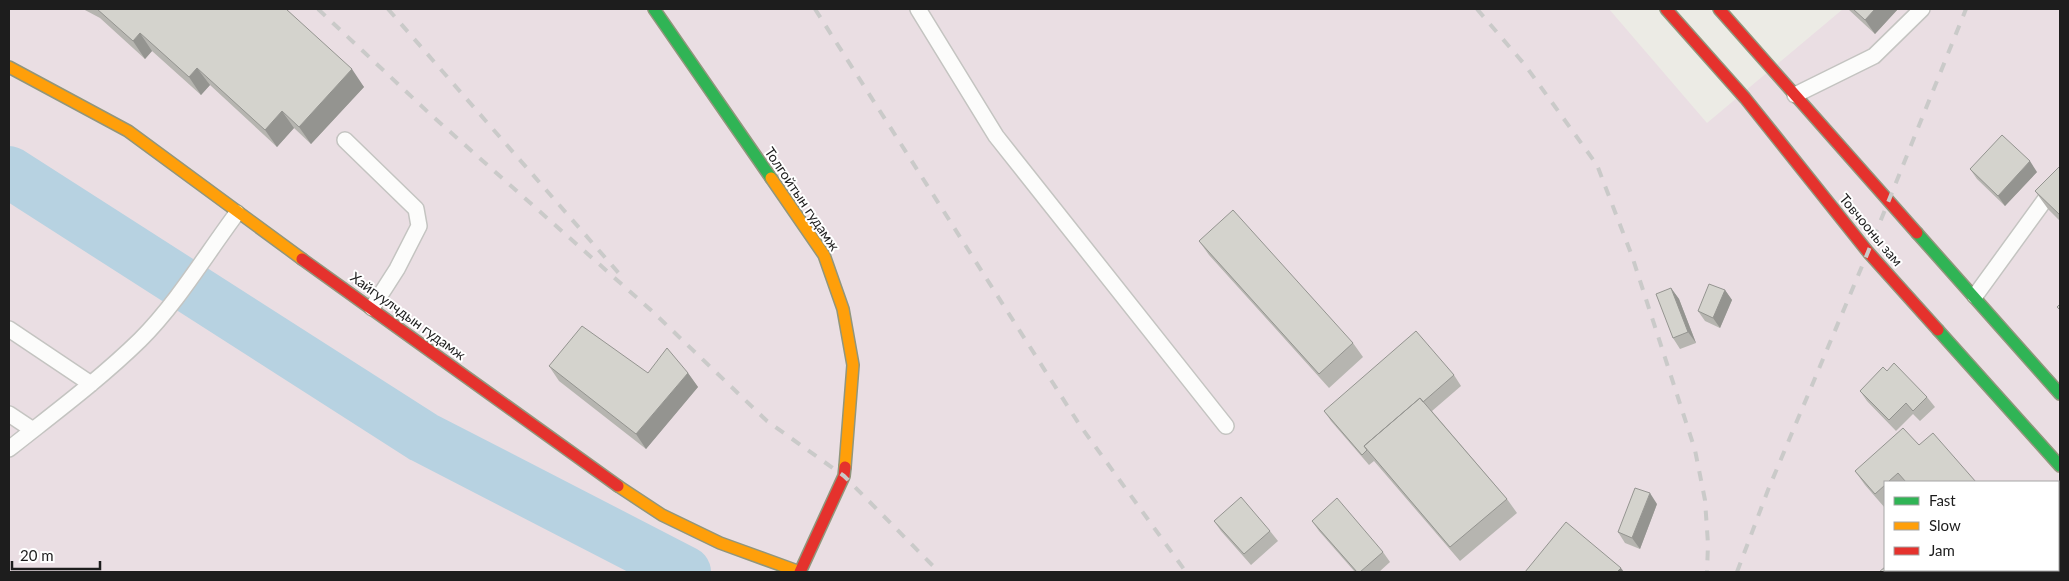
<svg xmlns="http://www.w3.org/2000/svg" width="2069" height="581" viewBox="0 0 2069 581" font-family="Lato,sans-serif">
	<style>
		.industrial { fill: #eadee3; fill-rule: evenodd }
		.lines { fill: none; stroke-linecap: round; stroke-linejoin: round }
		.river { stroke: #b7d2e1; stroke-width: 52 }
		.lane-casing { stroke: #c4c4c1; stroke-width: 18 }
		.fast-casing { stroke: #91967c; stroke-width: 14 }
		.slow-casing { stroke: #91967c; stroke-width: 14 }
		.jam-casing { stroke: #91967c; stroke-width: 14 }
		.lane { stroke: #fcfcfb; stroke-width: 15 }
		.fast { stroke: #30b455; stroke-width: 11 }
		.slow { stroke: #ff9f0a; stroke-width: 11 }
		.jam { stroke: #e5322d; stroke-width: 11 }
		.rail { stroke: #cacac9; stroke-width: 4; stroke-dasharray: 10 10; stroke-linecap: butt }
		.wall { fill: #b6b5b0 }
		.shaded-wall { fill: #949490 }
		.building { fill: #d4d3cd; stroke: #949490 }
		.labels { text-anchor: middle; stroke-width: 4; stroke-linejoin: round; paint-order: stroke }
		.street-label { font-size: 14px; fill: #1d1d1d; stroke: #fff }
	</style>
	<rect width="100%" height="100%" fill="#ecebe5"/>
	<path class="industrial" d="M9 9H1609L1707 123 1843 9H2060V572H9ZM1885 482H2058V570H1885Z"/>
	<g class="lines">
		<path class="river" d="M9 172 423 437 685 572"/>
		<defs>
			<path id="lane" d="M918 9 996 136 1226 426
				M1795 95 1874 56 1922 9
				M345 140 416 209 419 226 397 269 372 308
				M1975 296 2060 179
				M9 329 91 384
				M9 414 33 430
				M9 449C53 414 99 380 140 340 177 303 205 256 237 213"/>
			<path id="fast" d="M654 9 771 178
				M1917 233 2060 394
				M1938 330 2060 466"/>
			<path id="slow" d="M9 67 128 131 302 259
				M771 178 824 255 843 309 853 365 845 467
				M618 486 662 515 720 543 800 572"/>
			<path id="jam" d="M1666 9 1745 98 1868 252 1938 330
				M1719 9 1917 233
				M302 259 618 486
				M800 572 844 476 845 467"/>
		</defs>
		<use href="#lane" class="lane-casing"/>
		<use href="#fast" class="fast-casing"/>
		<use href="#slow" class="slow-casing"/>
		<use href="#jam" class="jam-casing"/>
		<use href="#lane" class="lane"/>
		<use href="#fast" class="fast"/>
		<use href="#slow" class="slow"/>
		<use href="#jam" class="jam"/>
		<path class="rail" d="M318 9 430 114 653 312 767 421 844 476 939 572
			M388 9 623 278
			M815 9 1079 424 1186 572
			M1477 9 1525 65 1597 165 1632 256 1695 450 1705 500 1708 544 1707 572
			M1737 572 1768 490 1868 252 1966 9"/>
	</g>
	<path class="wall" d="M83 9H286L364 87 311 144 294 128 277 147 210 85 201 95 152 51 145 59 100 18Z
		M1848 9H1898L1875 34Z
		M2060 166V221L2048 209 2035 191Z
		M1970 169 2037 172 2005 206 1977 179Z
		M1199 241 1353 343 1363 357 1329 388 1209 255Z
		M1671 288 1679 299 1696 343 1680 349 1673 338Z
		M1725 290 1732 300 1720 328 1705 321 1698 311Z
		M549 366 648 373H688L698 387 646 449 559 381Z
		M1454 375 1461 386 1432 411 1507 499 1517 513 1460 561 1374 461 1369 465 1331 421 1324 411Z
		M1860 391 1927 397 1935 407 1920 421 1913 414 1896 431 1867 401Z
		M1919 445 1976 482H1885V508L1865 485 1855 471Z
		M1657 504 1640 549 1625 543 1618 532Z
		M1214 521 1270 531 1278 541 1251 565 1221 531Z
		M1312 521 1383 552 1390 562 1379 572H1355L1319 531Z
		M1983 570H2000L1998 572H1985Z"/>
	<path class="shaded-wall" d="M1875 9H1898L1875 34 1865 20Z
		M140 33 152 51 145 59 133 41Z
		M197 68 210 85 201 95 189 77Z
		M352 69 364 87 311 144 299 127Z
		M282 111 294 128 277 147 265 130Z
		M2030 161 2037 172 2005 206 1998 196Z
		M1671 288 1679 299 1696 343 1688 332Z
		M1725 290 1732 300 1720 328 1713 318Z
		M688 373 698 387 646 449 636 434Z
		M1650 493 1657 504 1640 549 1632 538Z
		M1621 568 1624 572H1617Z"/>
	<path class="building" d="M97 9H286L352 69 299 127 282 111 265 130 197 68 189 77 140 33 133 41Z
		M1853 9H1875L1865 20Z
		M2002 135 2030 161 1998 196 1970 169Z
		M2060 166V215L2035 191Z
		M1233 210 1353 343 1319 374 1199 241Z
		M1709 284 1725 290 1713 318 1698 311Z
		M1671 288 1688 332 1673 338 1656 294Z
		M2060 304V310L2057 307Z
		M582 326 648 373 667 348 688 373 636 434 549 366Z
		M1416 331 1454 375 1423 402 1420 398 1364 446 1367 450 1362 455 1324 411Z
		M1894 363 1927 397 1913 411 1906 403 1889 420 1860 391 1883 367 1887 371Z
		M1420 398 1507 499 1450 547 1364 446Z
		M1903 428 1919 445 1933 433 1976 482H1906L1898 473 1888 482H1885V485L1875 494 1855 471Z
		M1635 488 1650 493 1632 538 1618 532Z
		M1241 497 1270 531 1244 554 1214 521Z
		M1337 498 1383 552 1360 572H1357L1312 521Z
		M1566 522 1621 568 1617 572H1525Z
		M1885 567V570H1891L1893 572H1879Z"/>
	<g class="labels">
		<g class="street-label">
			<text transform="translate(802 199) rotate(56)" y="5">Толгойтын гудамж</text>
			<text transform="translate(1871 230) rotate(50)" y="5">Товчооны зам</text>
			<text transform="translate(408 316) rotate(36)" y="5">Хайгуулчдын гудамж</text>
		</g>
	</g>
	<rect width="2069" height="581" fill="none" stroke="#1d1d1d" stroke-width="20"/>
	<rect x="1884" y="481" width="175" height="90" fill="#ffffff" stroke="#a5a5a5"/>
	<rect x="1894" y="497" width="25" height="8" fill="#30b455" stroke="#a5a5a5"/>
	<text x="1929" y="506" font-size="15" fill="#1d1d1d">Fast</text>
	<rect x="1894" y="522" width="25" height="8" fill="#ff9f0a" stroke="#a5a5a5"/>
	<text x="1929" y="531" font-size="15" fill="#1d1d1d">Slow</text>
	<rect x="1894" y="547" width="25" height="8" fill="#e5322d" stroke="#a5a5a5"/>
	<text x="1929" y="556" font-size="15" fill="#1d1d1d">Jam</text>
	<path d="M12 561v8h88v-8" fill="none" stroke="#1d1d1d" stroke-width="2.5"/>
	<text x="20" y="561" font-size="15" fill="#1d1d1d" stroke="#ffffff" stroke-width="4" paint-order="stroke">20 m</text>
</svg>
